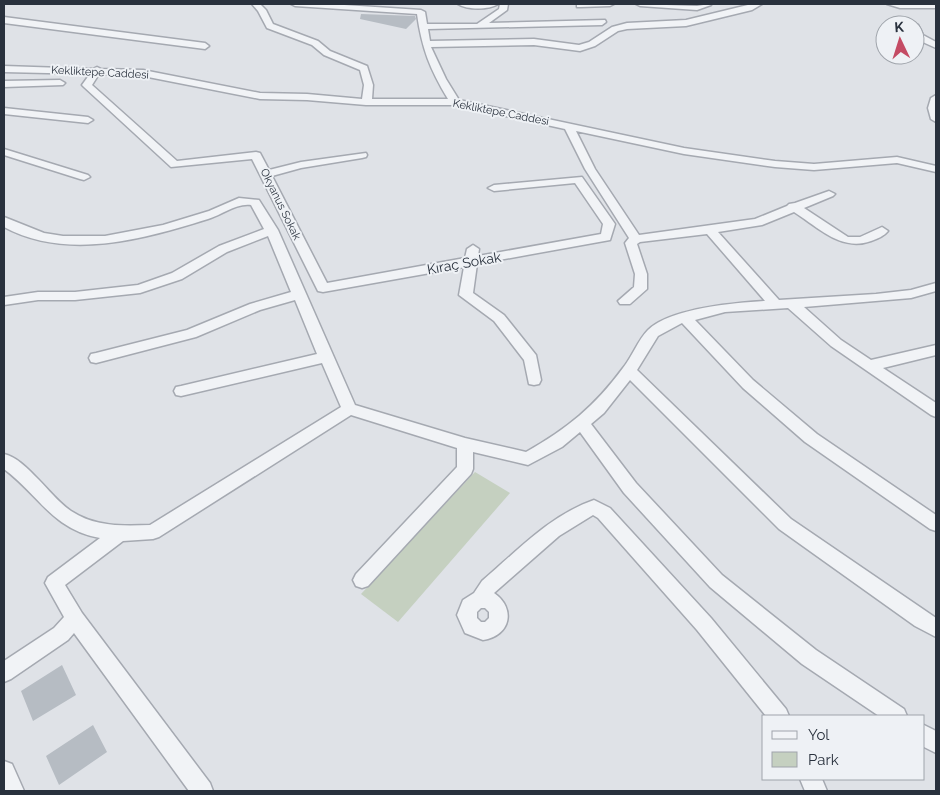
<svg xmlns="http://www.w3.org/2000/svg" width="940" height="795" viewBox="0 0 940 795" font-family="Raleway,sans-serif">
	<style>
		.green { fill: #c5d0c0 }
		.building { fill: #b6bcc3 }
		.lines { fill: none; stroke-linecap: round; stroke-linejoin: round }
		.minor-casing { stroke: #a5a9b1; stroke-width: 3 }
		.minor { fill: #f1f3f6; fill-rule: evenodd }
		.labels { text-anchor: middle; stroke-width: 4; stroke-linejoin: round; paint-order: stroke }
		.far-street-label { font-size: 11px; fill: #29313d; stroke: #eef1f5 }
		.street-label { font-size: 14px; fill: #29313d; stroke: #eef1f5 }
	</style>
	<rect width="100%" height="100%" fill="#dfe2e7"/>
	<path class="green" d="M475 472 510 493 398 622 361 594Z"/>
	<path class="building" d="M361 14 415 16 416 19 406 29 360 19Z
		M62 665 76 695 33 721 21 691Z
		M93 725 107 752 59 785 46 756Z"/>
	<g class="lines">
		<defs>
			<path id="minor" d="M252 4H260L266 10 273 24 318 41 330 51 367 66 373 85 372 99H448C430 69 422 49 417 14L295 6 291 4H329L421 10 425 12 427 24H477L499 9 500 4H508L507 10 489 23 605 20 606 22 602 25 428 29 430 41 534 39 579 45 589 42 612 27 627 23 686 20 752 4H762L752 10 686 26 627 29 618 31 595 46 580 51 534 45 431 47 446 79 459 100 684 148 775 161 814 164 897 157 936 166V172L897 163 814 170 775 167 684 154 576 131 595 169 639 235 755 219 787 206 789 204 795 203 829 191 835 194 833 196 804 208 848 237H860L882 227 888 231C884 236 877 239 871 241 841 252 818 227 794 212L762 225 718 232 779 300 876 294 911 290 936 283V291L911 298 804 307 841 340 871 360 936 345V355L883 368 936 403V417L931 415 831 346 788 308 725 312 695 320 753 380 817 434 936 515V531L930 529 805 442 743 388 682 323 658 336 637 370 791 519 936 618V637L915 626 779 529 630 380 604 413 591 424 636 483 722 575 816 650 904 709 907 716H879L802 664 710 587 624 493 580 432 562 447 528 465 473 452V469L471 474 368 586 362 588 356 586 353 580 356 574 457 467V448L351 415 159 537 153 539 123 541 65 585 82 613 210 783 213 791H189L74 633 68 640 11 679 4 682V661L54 628 64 617 45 583 48 577 100 538C52 529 40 496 4 469V454C17 457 28 469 38 479 48 489 59 503 71 511 95 527 123 526 150 525L341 407 322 363 181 396 176 395 174 391 176 387 181 386 317 354 295 300 260 310 196 337 96 363 91 362 89 358 91 354 96 353 187 330 250 304 291 292 268 236 227 252 182 279 140 293 75 300H38L4 305V297L38 292H75L138 285 172 273 219 246 264 229 251 205C236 203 222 215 208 219 144 239 67 261 4 227V217L44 233 63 236H105L163 225 209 211 239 198 259 200 278 230 355 405 465 438 526 452C567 429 595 406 623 368 632 357 638 340 648 330 671 308 734 303 765 301L707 234 640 242 637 244 647 274V289L630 304H620L618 301 634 287 635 274 625 243 629 238 585 169 565 129 455 105H366L307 100 260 99 143 76 99 74 92 85 177 161 256 152 260 153 269 170 301 162 366 153 367 155 366 157 362 158 301 168 272 176 327 283 465 258 467 249 473 245 479 249 478 256 601 234 603 224 575 183 494 191 488 188 494 185 582 177 615 224 610 240 477 264 473 293 504 315 536 355 541 380 539 384 534 385 529 384 524 360 494 321 459 295 464 267 323 292 318 291 252 159 171 167 84 87 82 85 90 74 4 72V66L93 69 97 67 101 69 143 70 260 93 307 94 362 99 364 85 360 70 324 55 312 45 267 28 258 11Z
				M458 4H498C489 10 467 10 458 4Z
				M577 4H614L610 6 580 7H577Z
				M636 4 697 6 710 4 711 5 697 10 640 6Z
				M887 4H936V8H900Z
				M4 17 205 43 209 46 205 49 4 23Z
				M915 24 918 25 923 35 936 42V48L916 39 915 25H913Z
				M60 80 65 83 63 85 4 87V81Z
				M936 95V122L931 119 928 108 931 98Z
				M4 108 88 117 93 120 88 123 4 114Z
				M4 149 88 175 90 177 84 180 80 179 4 155Z
				M594 500 610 508 711 618 786 709 789 716H766L697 630 598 518 593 515 559 536 494 593C516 608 511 636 483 640L465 633 457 615 463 600 474 593 482 581C516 552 550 515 594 500ZM481 608H485L489 612V618L485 622H481L477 618V612Z
				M924 725 936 731V753L924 747Z
				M4 761 12 764 24 791H4Z
				M800 779H822L827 791H805Z"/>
		</defs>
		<use href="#minor" class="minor-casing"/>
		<use href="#minor" class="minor"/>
	</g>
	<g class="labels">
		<g class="far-street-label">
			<text transform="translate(100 72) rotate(3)" y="4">Kekliktepe Caddesi</text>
			<text transform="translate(501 112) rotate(11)" y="4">Kekliktepe Caddesi</text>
			<text transform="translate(281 204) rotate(64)" y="4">Okyanus Sokak</text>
		</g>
		<g class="street-label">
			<text transform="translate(464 263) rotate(-10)" y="5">Kıraç Sokak</text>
		</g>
	</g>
	<rect width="940" height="795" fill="none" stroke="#29313d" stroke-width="10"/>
	<rect x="762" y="715" width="162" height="65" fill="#eef1f5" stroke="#9fa4ab"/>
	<rect x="772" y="731" width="25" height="8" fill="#f1f3f6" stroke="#9fa4ab"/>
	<text x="808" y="740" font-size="15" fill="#29313d">Yol</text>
	<rect x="772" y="752" width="25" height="15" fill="#c5d0c0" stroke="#9fa4ab"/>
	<text x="808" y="765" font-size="15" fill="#29313d">Park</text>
	<g transform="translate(900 40) rotate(356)"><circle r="24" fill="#eef1f5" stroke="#9fa4ab"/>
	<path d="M0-4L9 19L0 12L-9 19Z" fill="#c44b64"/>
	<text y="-8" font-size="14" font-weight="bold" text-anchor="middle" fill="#29313d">K</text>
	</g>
</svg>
